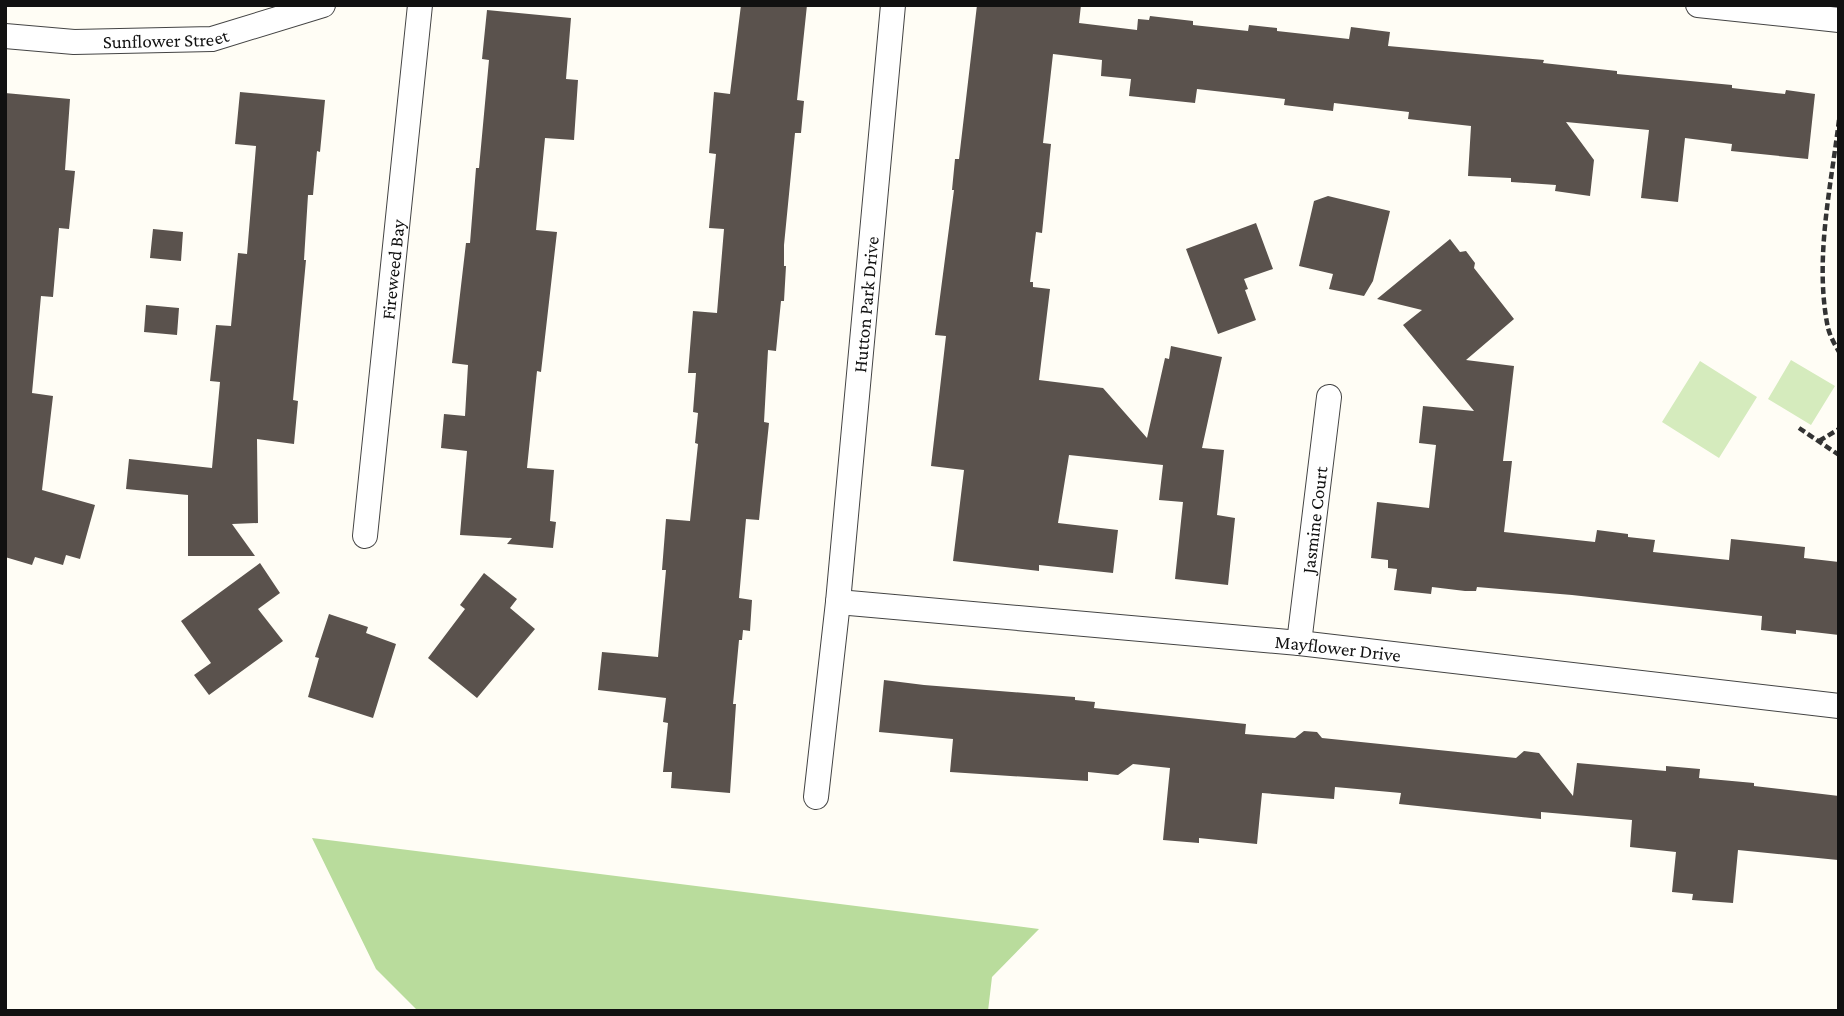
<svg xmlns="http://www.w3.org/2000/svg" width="1844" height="1016" viewBox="0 0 1844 1016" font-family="'Crimson Pro',serif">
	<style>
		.green { fill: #d5ebbd }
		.forest { fill: #b9dc9c }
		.building { fill: #5a524d }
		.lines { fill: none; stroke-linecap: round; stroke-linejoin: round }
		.street-casing { stroke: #444; stroke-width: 26 }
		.path { stroke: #333; stroke-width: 4.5; stroke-dasharray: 7 3.5; stroke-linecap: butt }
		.street { stroke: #fff; stroke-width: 24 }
		.labels { text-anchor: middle; stroke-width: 7; stroke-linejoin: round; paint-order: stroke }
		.street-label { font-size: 19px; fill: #111; stroke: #fff }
	</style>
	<rect width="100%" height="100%" fill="#fffdf5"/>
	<path class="green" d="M1791 360 1835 386 1811 425 1768 399Z
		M1700 361 1757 397 1719 458 1662 422Z"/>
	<path class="forest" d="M312 838 1039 929 992 977 988 1011H418L376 969Z"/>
	<path class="building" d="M741 5H807L797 100 804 101 801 133H795L784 245V266H786L784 301H781L776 351 768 350 764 422 769 423 759 520 746 519 739 598 752 600 750 631 743 630 742 640H739L733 704H736L730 793 671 788 672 772H663L668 723 663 722 666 698 598 690 602 652 658 657 666 570H662L666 519 690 521 698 444 695 443 698 413 693 412 696 373H688L693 311 717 313 724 229 709 228 716 154 709 153 714 92 730 94Z
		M977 5H1081L1079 23 1137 30 1138 19 1149 20 1150 16 1193 21V25L1248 31 1249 25 1277 28V31L1349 39 1351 27 1390 32 1388 46 1544 60 1543 63 1617 71V74L1732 85V88L1785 94 1786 90 1815 94 1808 159 1731 151 1732 144 1685 138 1678 202 1641 198 1649 130 1566 122 1594 160 1590 196 1555 191 1556 185 1511 182V178L1468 176 1471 126 1408 119 1409 112 1334 103 1333 111 1284 105 1285 99 1197 89 1195 103 1129 96 1131 79 1101 76 1102 60 1053 54 1043 143 1051 144 1042 233 1036 232 1030 282H1033V287L1050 289 1039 380 1103 388 1147 438 1165 358 1169 359 1171 346 1222 357 1202 448 1224 450 1217 515 1235 518 1228 585 1175 579 1183 502 1159 500 1163 465 1069 455 1058 523 1118 530 1113 573 1039 565V571L953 561 964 470 931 466 946 336 935 335 954 190H952L955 159H959Z
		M487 10 571 18 566 79 578 80 574 140 545 138 536 230 557 232 541 372 537 371 527 468 554 470 550 521 556 522 553 548 507 544 512 538 460 535 467 451 441 448 444 414 465 416 468 365 452 363 466 243H470L476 168H479L489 60 482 59Z
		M240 92 325 100 320 152 317 151 313 195H308L304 260H306L293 400 298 401 294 444 257 439 258 523 232 524 255 556H188V495L126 489 129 459 212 468 220 382 210 381 216 325 231 326 238 253 247 254 256 146 235 144Z
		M5 93 70 99 65 170 75 171 69 229 59 228 53 297 41 296 32 393 53 396 42 490 95 505 80 559 66 555 63 565 35 557 32 565 5 557Z
		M1328 196 1390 211 1373 281 1364 296 1329 289 1333 274 1299 266 1314 201Z
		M1256 223 1273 269 1244 279 1248 289 1245 290 1256 320 1218 334 1186 249Z
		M153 229 183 232 181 261 150 258Z
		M1450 239 1460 252 1466 251 1475 263 1474 268 1514 319 1466 360 1514 366 1503 461H1512L1504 532 1595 542 1597 530 1628 534V537L1655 540 1653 552 1729 560 1731 539 1805 547 1804 558 1839 562V635L1796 630V634L1761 630 1762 616 1572 595 1477 587 1476 591H1465L1432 587 1431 594 1394 590 1397 569 1388 568V560L1371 558 1377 502 1429 508 1436 445 1419 443 1423 406 1474 411 1403 325 1422 310 1377 299Z
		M146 305 179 308 177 335 144 332Z
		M260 563 280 593 258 609 283 641 209 695 194 675 211 663 181 621Z
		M484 573 517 599 510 608 535 629 477 698 428 658 465 609 460 605Z
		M329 614 368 627 366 633 396 644 373 718 308 697 319 658 315 657Z
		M884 680 924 685 1075 697V700L1095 702 1094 708 1246 724 1245 734 1295 738 1304 731 1317 732 1322 738 1516 758 1524 751 1539 753 1573 796 1577 763 1666 771V766L1700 769 1699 778 1754 783V786L1839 796 1838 860 1738 850 1733 903 1692 900 1693 894 1672 892 1676 852 1630 847 1632 820 1541 812V819L1399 804 1401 793 1335 787 1334 799 1262 793 1257 844 1199 838V843L1163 840 1170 768 1133 764 1118 775 1088 772V781L950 772 953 739 879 732Z"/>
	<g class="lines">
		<defs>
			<g id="street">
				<path d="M1698 5 1839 20"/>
				<path id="s1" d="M5 36 74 42 212 39 323 5"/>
				<path id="s2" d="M365 536 420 5"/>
				<path id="s3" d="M838 602 1299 643 1839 706"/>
				<path id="s4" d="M1299 643 1329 397"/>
				<path id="s5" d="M816 797 838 602 893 5"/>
			</g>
		</defs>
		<use href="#street" class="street-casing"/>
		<path class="path" d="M1839 120C1831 187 1814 260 1828 328 1830 336 1835 345 1839 352
			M1799 428 1839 455
			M1819 441 1839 429"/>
		<use href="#street" class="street"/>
	</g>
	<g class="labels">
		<g class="street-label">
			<text dy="7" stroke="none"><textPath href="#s1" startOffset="161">Sunflower Street</textPath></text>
			<text dy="7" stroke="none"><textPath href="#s2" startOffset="268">Fireweed Bay</textPath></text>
			<text dy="7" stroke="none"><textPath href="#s5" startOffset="495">Hutton Park Drive</textPath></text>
			<text dy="7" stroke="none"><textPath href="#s4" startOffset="124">Jasmine Court</textPath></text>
			<text dy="7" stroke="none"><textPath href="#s3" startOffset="502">Mayflower Drive</textPath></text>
		</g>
	</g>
	<rect width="1844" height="1016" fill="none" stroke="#111111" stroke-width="14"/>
</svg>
